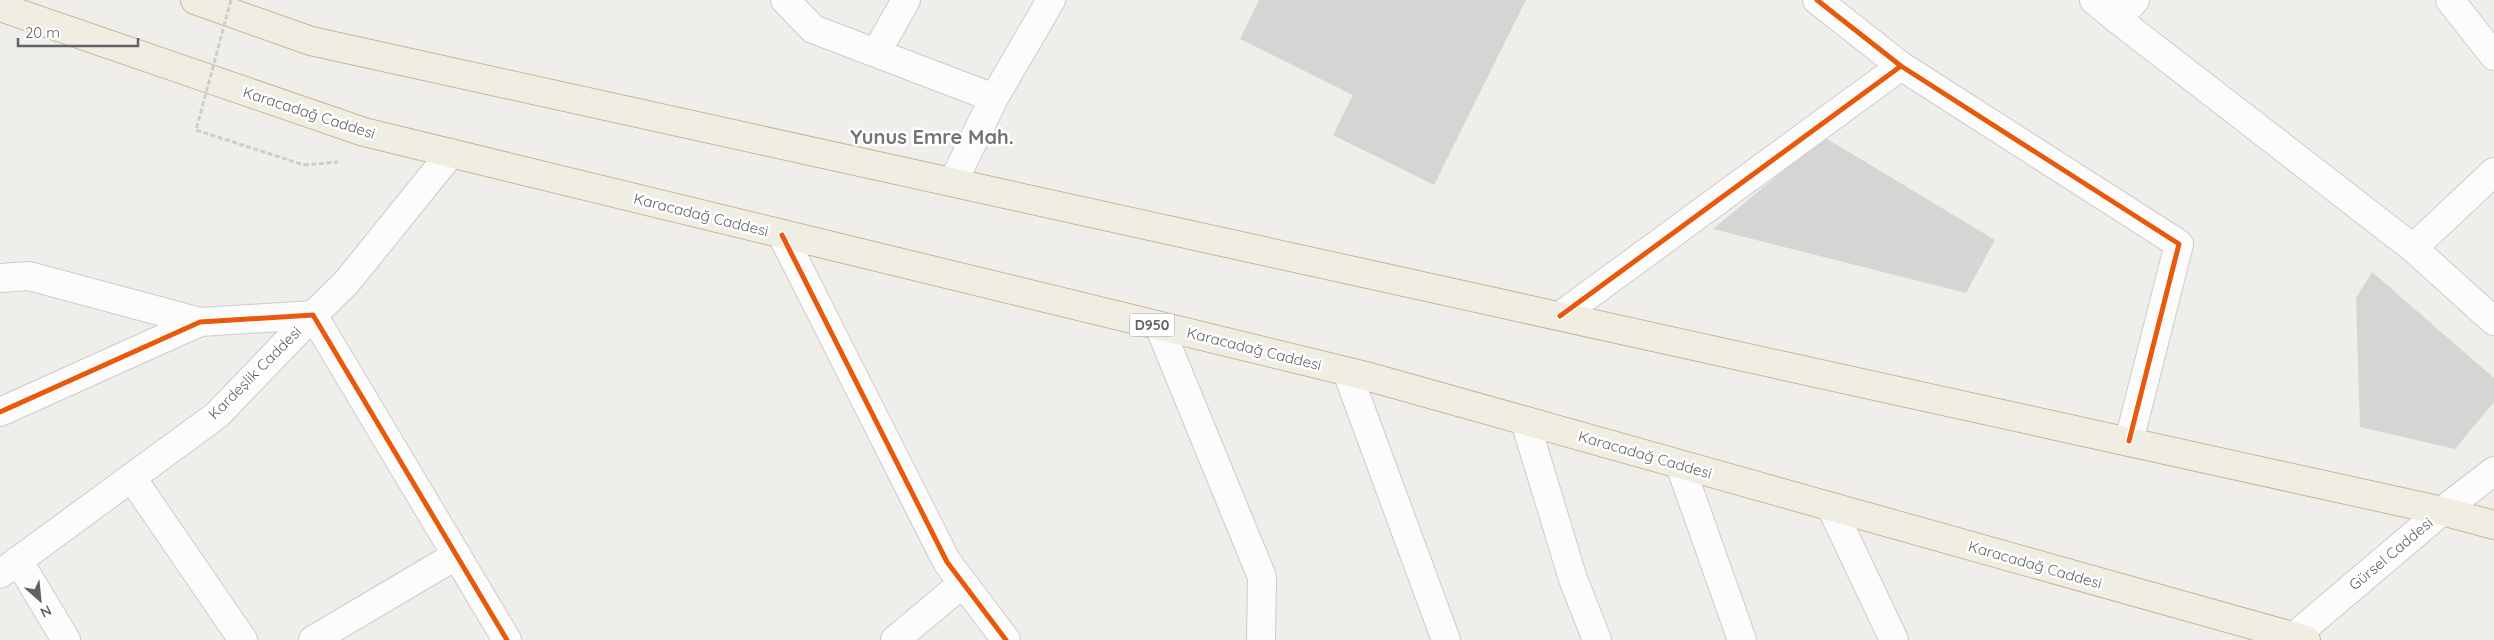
<svg xmlns="http://www.w3.org/2000/svg" width="2494" height="640" viewBox="0 0 2494 640" font-family="Quicksand,sans-serif">
	<style>
		.building { fill: #d6d5d3 }
		.lines { fill: none; stroke-linecap: round; stroke-linejoin: round }
		.street-casing { stroke: #cbcccc; stroke-width: 30 }
		.secondary-casing { stroke: #cacacb; stroke-width: 30 }
		.highway-casing { stroke: #c8b996; stroke-width: 30 }
		.path { stroke: #cacfcc; stroke-width: 3; stroke-dasharray: 5 2.5; stroke-linecap: butt }
		.street { stroke: #fdfcfc; stroke-width: 28 }
		.secondary { stroke: #fdfcfc; stroke-width: 28 }
		.highway { stroke: #f0ede3; stroke-width: 28 }
		.path-bridge { stroke: #cacfcc; stroke-width: 3; stroke-dasharray: 5 2.5; stroke-linecap: butt }
		.cycleway-casing { stroke: #fff; stroke-width: 8 }
		.cycleway { stroke: #e8590c; stroke-width: 5 }
		.labels { text-anchor: middle; stroke-width: 5; stroke-linejoin: round; paint-order: stroke }
		.shield { fill: #fff; stroke: #8f9295; stroke-width: 1 }
		.shield-label { font-size: 14px; font-weight: bold; fill: #5f6368 }
		.street-label { font-size: 15px; fill: #5f6368; stroke: #fff }
		.district-label { font-size: 20px; font-weight: bold; fill: #70757a; stroke: #fff }
	</style>
	<rect width="100%" height="100%" fill="#efeeea"/>
	<path class="building" d="M1259 0H1526L1434 185 1333 135 1353 95 1240 39Z
		M1824 137 1995 240 1966 293 1713 229Z
		M2372 272 2494 378V402L2455 449 2360 427 2356 298Z"/>
	<g class="lines">
		<defs>
			<path id="street" d="M785 0 813 29 994 98
				M2094 0 2117 19
				M2135 0 2117 19 2413 248
				M2450 0 2494 56
				M876 53 906 0
				M1901 66 2179 244 2129 441
				M2494 172 2413 248 2494 321
				M953 182 994 98 1051 0
				M782 235 947 562 1006 640
				M0 278 29 276 200 322
				M1560 316 1901 66 1817 0
				M1159 326 1262 577 1261 640
				M1347 372 1446 640
				M0 412 200 322 313 315 507 640
				M1525 421 1573 579 1597 640
				M1680 465 1742 640
				M132 478 243 640
				M1831 507 1894 640
				M18 560 66 640
				M313 640 457 555
				M895 640 963 583"/>
			<path id="secondary" d="M0 574 217 415 313 315 346 283 451 153
				M2290 640 2442 511 2494 471"/>
			<path id="highway" d="M195 0 311 41 2442 511 2494 525
				M0 7 364 132 1366 376 2306 640"/>
		</defs>
		<use href="#street" class="street-casing"/>
		<use href="#secondary" class="secondary-casing"/>
		<use href="#highway" class="highway-casing"/>
		<path class="path" d="M304 165 338 162"/>
		<use href="#street" class="street"/>
		<use href="#secondary" class="secondary"/>
		<use href="#highway" class="highway"/>
		<path class="path-bridge" d="M231 0 196 130 304 165"/>
		<defs>
			<path id="cycleway" d="M1901 66 2179 244 2129 441
				M782 235 947 562 1006 640
				M1560 316 1901 66 1817 0
				M0 412 200 322 313 315 507 640"/>
		</defs>
		<use href="#cycleway" class="cycleway-casing"/>
		<use href="#cycleway" class="cycleway"/>
	</g>
	<g class="labels">
		<rect class="shield" x="1129.5" y="313.5" width="45" height="23" rx="4"/>
		<g class="shield-label">
			<text x="1152" y="330">D950</text>
		</g>
		<g class="street-label">
			<text transform="translate(309 113) rotate(18)" y="5">Karacadağ Caddesi</text>
			<text transform="translate(701 215) rotate(14)" y="5">Karacadağ Caddesi</text>
			<text transform="translate(1254 349) rotate(14)" y="5">Karacadağ Caddesi</text>
			<text transform="translate(255 373) rotate(-45)" y="5">Kardeşlik Caddesi</text>
			<text transform="translate(1645 455) rotate(16)" y="5">Karacadağ Caddesi</text>
			<text transform="translate(2391 554) rotate(-40)" y="5">Gürsel Caddesi</text>
			<text transform="translate(2035 565) rotate(16)" y="5">Karacadağ Caddesi</text>
		</g>
		<g class="district-label">
			<text x="932" y="144">Yunus Emre Mah.</text>
		</g>
	</g>
	<g transform="translate(40 600) rotate(153)" stroke="#ffffff" stroke-width="4" paint-order="stroke">
	<path d="M0-4L9 19L0 12L-9 19Z" fill="#5f6368"/>
	<text y="-8" font-size="14" font-weight="bold" text-anchor="middle" fill="#5f6368">N</text>
	</g>
	<path d="M18 38v8h120v-8" fill="none" stroke="#5f6368" stroke-width="2.5"/>
	<text x="25" y="38" font-size="15" fill="#5f6368" stroke="#ffffff" stroke-width="4" paint-order="stroke">20 m</text>
</svg>
